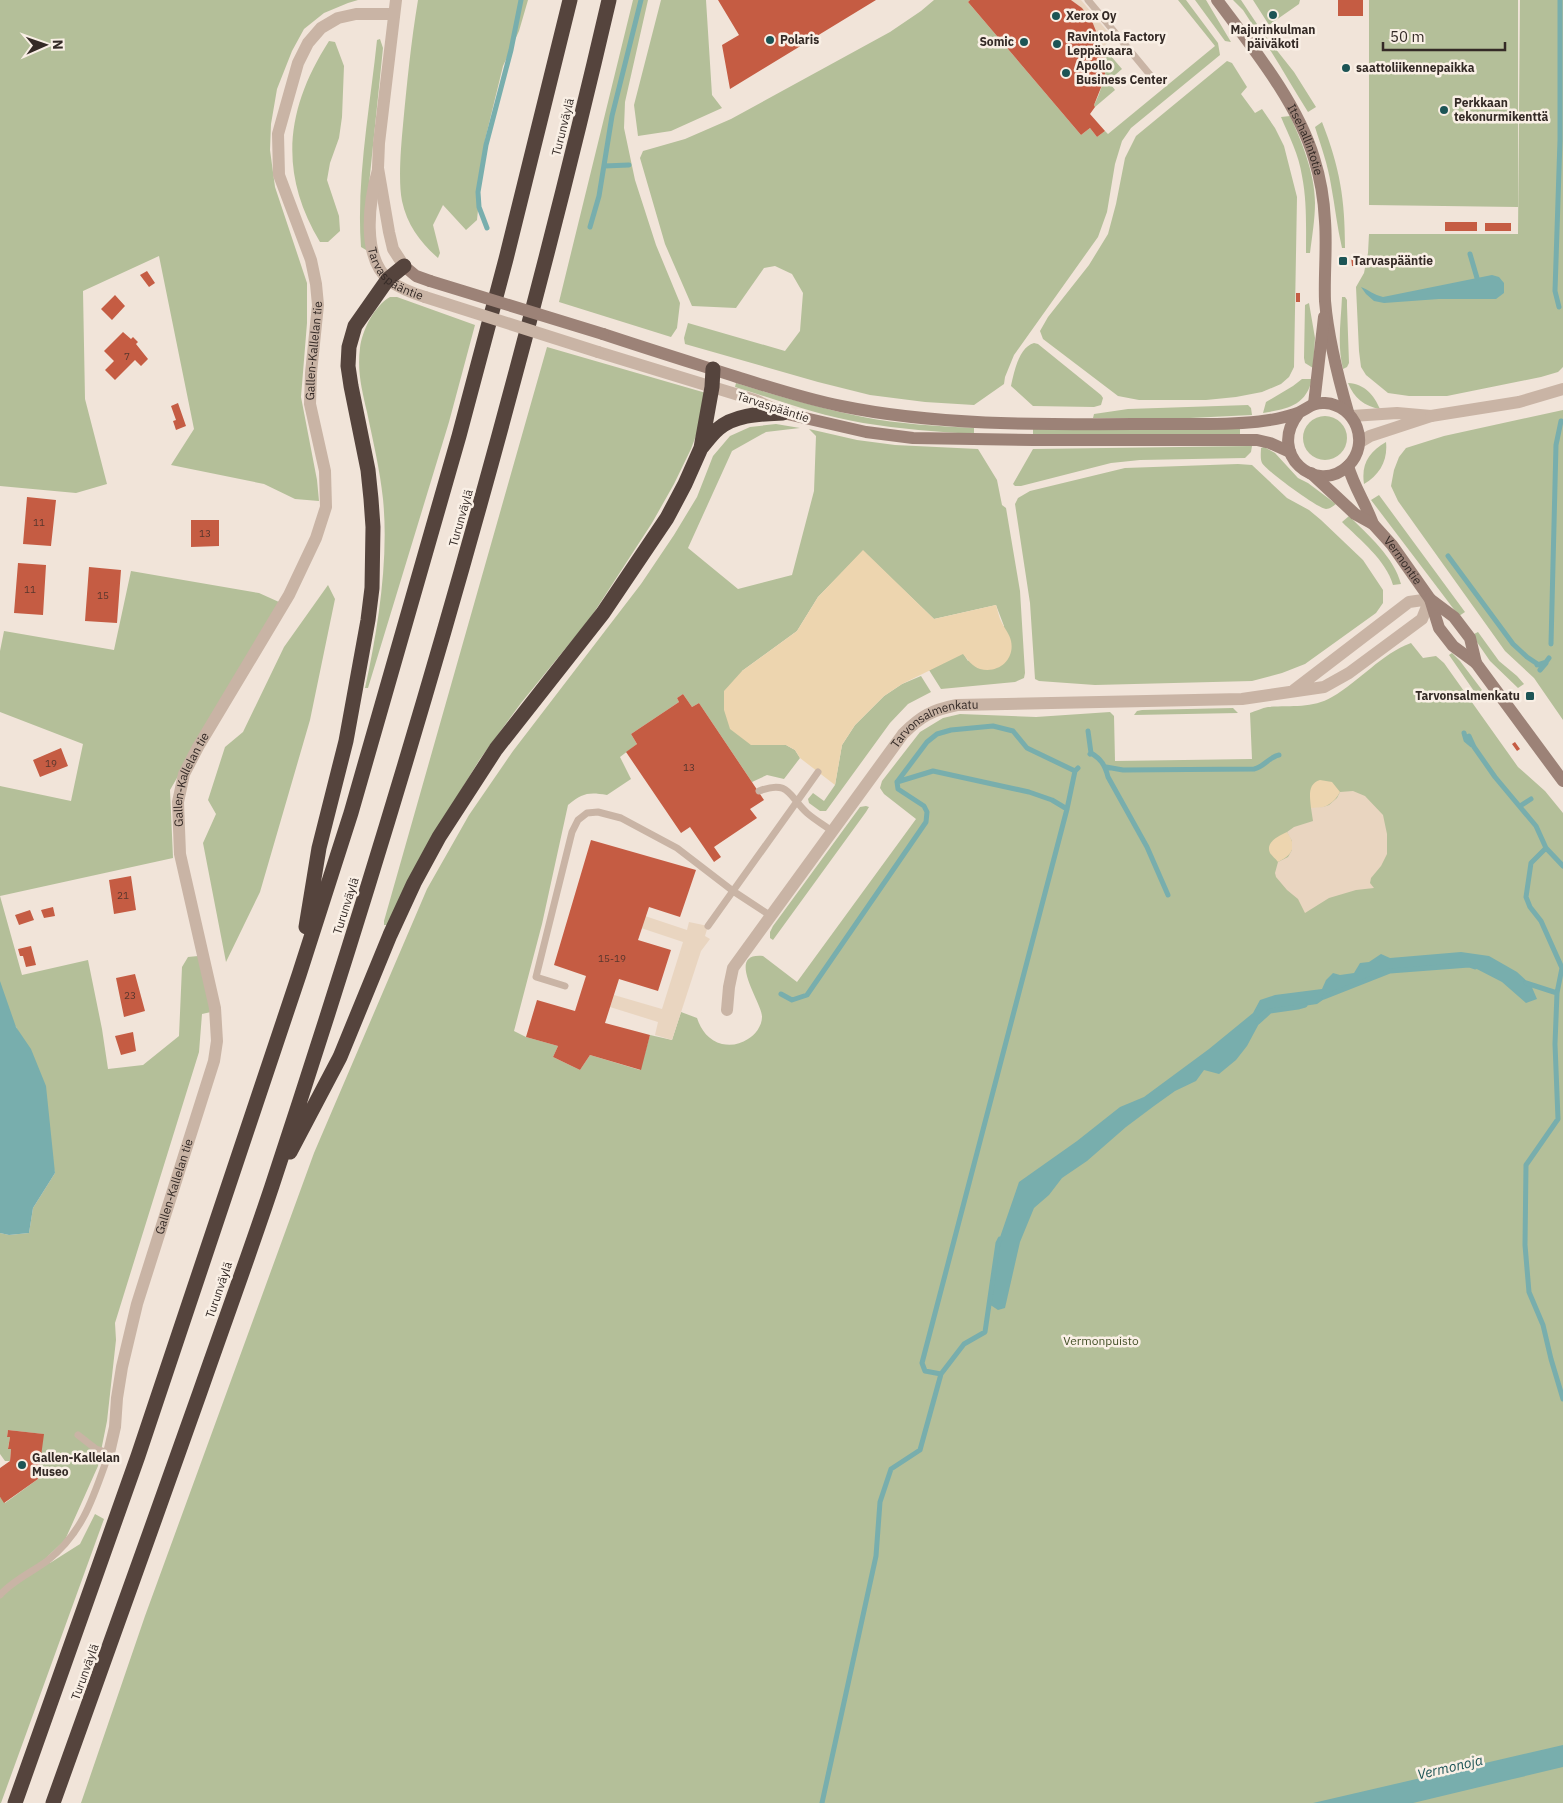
<svg xmlns="http://www.w3.org/2000/svg" width="1563" height="1803" viewBox="0 0 1563 1803" font-family="'IBM Plex Sans',sans-serif">
	<style>
		.green { fill: #b4bf99 }
		.sand { fill: #edd5af }
		.plaza { fill: #e9d5c0 }
		.water { fill: #78aead }
		.lines { fill: none; stroke-linecap: round; stroke-linejoin: round }
		.stream { stroke: #78aead; stroke-width: 5 }
		.building { fill: #c55c43 }
		.service { stroke: #c9b4a5; stroke-width: 7 }
		.minor { stroke: #c9b4a5; stroke-width: 12 }
		.tertiary { stroke: #c9b4a5; stroke-width: 12 }
		.secondary { stroke: #9c8277; stroke-width: 12 }
		.motorway { stroke: #55443d; stroke-width: 15 }
		.tertiary-bridge { stroke: #c9b4a5; stroke-width: 12 }
		.secondary-bridge { stroke: #9c8277; stroke-width: 12 }
		.poi-dot { fill: #1c5455; stroke: #f9efe5; stroke-width: 2 }
		.labels { text-anchor: middle; stroke-width: 5; stroke-linejoin: round; paint-order: stroke }
		.number-label { font-size: 10px; fill: #58362d }
		.poi-label { font-size: 12px; font-weight: bold; fill: #342a26; stroke: #f9efe5; text-anchor: start }
		.street-label { font-size: 12px; fill: #342a26; stroke: #f9efe5 }
		.park-label { font-size: 12px; fill: #46522a; stroke: #f9efe5 }
		.water-label { font-size: 14px; font-style: italic; fill: #1c5455; stroke: #f9efe5 }
	</style>
	<rect width="100%" height="100%" fill="#f1e4d9"/>
	<path class="green" d="M0 0H358L348 3 324 13 304 29 292 51 277 89 271 124 270 150 275 187 307 283V323L301 397 317 480 319 501 295 499 264 484 171 465 194 429 159 256 83 291 85 399 107 484 76 493 0 486Z
		M418 0H528L519 31 503 66 485 140 477 220 466 230 443 205 433 225 440 253 438 258C421 243 407 225 402 201 398 181 401 146 403 125 407 83 411 42 418 0Z
		M633 0H648L625 102 624 128 635 180 656 245 680 303 677 328 671 337 559 302Z
		M661 0H706L712 95 722 108 671 131 638 136 634 105Z
		M934 0H970L968 2 1081 135 1090 128 1097 137 1105 131 1108 134 1215 46 1178 0H1186L1218 43 1220 55 1131 128 1122 141 1115 164 1107 212 1098 237 1014 355 1005 377 1004 384 974 405 925 402 870 395 818 382 685 344 684 338 688 323 785 351 800 331 803 293 792 274 775 266 764 268 736 308 692 306 665 244 640 158 643 151 685 139 731 119 890 32 921 11Z
		M1195 0H1206L1231 42 1225 41Z
		M1233 0H1241L1257 24 1254 27 1243 10Z
		M1253 0H1300L1299 4 1269 25Z
		M1369 0H1518V207L1369 205Z
		M1520 0H1563V367L1558 372 1541 377 1447 396H1409L1388 393 1366 375 1361 367 1359 351 1356 287 1364 273 1368 253 1369 234H1518Z
		M1263 33 1294 72 1316 107 1308 112C1292 87 1278 61 1261 36V34Z
		M380 39 383 48 367 204 366 250 361 247C356 181 370 107 377 40Z
		M329 41 335 42 344 66 342 117 339 138 330 163 327 180 339 216 340 231 328 242H320C278 172 286 108 329 41Z
		M1103 47 1122 69 1108 81 1115 90 1095 107 1094 105C1103 87 1109 67 1103 47Z
		M1227 61 1232 63 1247 87 1241 94 1255 113 1262 109 1275 128 1284 146 1297 197 1294 367 1289 377 1281 384 1262 392 1236 397 1206 400H1139L1118 396 1043 339 1040 331 1048 317 1089 265 1108 234 1116 204 1125 158 1136 136Z
		M1290 116C1302 142 1315 174 1315 203 1315 219 1312 237 1310 253H1306C1306 227 1307 201 1302 176 1299 155 1289 136 1281 117Z
		M1322 122C1340 168 1345 199 1345 248H1342C1337 227 1335 206 1331 185 1328 165 1321 146 1315 127Z
		M390 297H397L475 325 449 422 368 688H365C378 629 389 559 383 499 380 470 373 441 367 412 362 390 357 372 360 348 362 331 374 306 390 297Z
		M1342 297H1345L1347 300V306L1349 363 1347 367 1343 369C1337 345 1341 321 1342 297Z
		M1309 303 1315 338 1313 368 1305 363 1304 358 1305 305Z
		M1034 343 1038 344 1101 395 1103 398 1101 405 1094 407 1033 406 1011 386C1014 372 1019 347 1034 343Z
		M547 347 706 393 700 425 691 449 674 484 652 523 591 617 521 703 480 759 431 839 388 925H384V921Z
		M1302 379H1312C1306 406 1287 409 1263 413L1266 402 1293 386Z
		M736 383C778 396 820 408 863 417 899 424 937 426 974 428V434C937 432 900 429 863 423 820 416 777 400 735 387Z
		M1348 383C1365 384 1374 395 1380 409 1364 406 1354 398 1348 383Z
		M1248 405 1251 408 1252 415 1190 418H1093L1094 414 1128 409Z
		M1563 410V720L1534 678 1505 651 1398 501 1391 486 1394 470 1399 457 1406 448 1444 436Z
		M1303 438a22 22 0 1 1 44 0a22 22 0 1 1-44 0Z
		M776 424 800 428 766 432 732 451 688 548 738 589 792 575 814 491 816 436 809 429 857 440 895 445 978 449 997 480 1002 505 1006 508 1020 591 1025 673 1024 678 1015 682 941 689 929 670 963 653 968 661 1004 626 996 605 934 619 863 551 818 597 797 631 742 671 751 745H786L795 750 800 758 784 779 767 775 752 782 699 703 692 707 683 694 677 698 679 702 631 734 637 744 620 757 631 779 607 795C588 792 583 793 568 805L542 924 514 1031 526 1037 558 1046 553 1057 580 1070 590 1055 640 1070 650 1035 672 1040 681 1012 697 1018C701 1030 709 1041 722 1044 732 1046 740 1044 748 1039 755 1035 762 1026 762 1017 763 1004 724 952 763 956L797 982 916 819 884 794 880 788 882 781 920 732 943 718 960 714 1036 717 1110 712 1114 716 1115 761 1252 759 1250 713C1256 711 1262 708 1268 707 1290 705 1312 709 1332 697 1360 681 1381 654 1411 643L1423 658 1436 656 1444 663 1518 767 1545 791 1563 813V1803H81L145 1616 314 1153 427 889 469 815 513 751 641 584 674 535 697 497 713 456 730 436 750 427Z
		M1240 428V435L1033 434V429L1182 430Z
		M1386 442C1388 460 1380 475 1364 484 1361 464 1369 452 1386 442Z
		M1252 446 1251 452 1245 458 1140 460 1111 463 1021 486H1015L1013 484 1033 449Z
		M1264 447 1275 453 1298 478 1308 483 1336 504C1333 506 1330 509 1326 509 1317 508 1267 471 1262 463 1260 459 1261 452 1261 448Z
		M1238 464 1252 465 1287 498 1309 510 1321 520 1363 560 1383 590V603L1376 613 1305 664 1282 673 1252 681 1095 685 1039 681 1035 679 1030 603 1015 504 1018 498 1030 491 1125 468Z
		M1379 495 1465 612 1459 616 1371 500Z
		M1349 516C1368 535 1394 557 1401 584L1393 585C1386 560 1360 540 1342 522Z
		M131 571 259 593 279 602 170 790 173 858 0 896 22 975 88 960 102 1029 108 1069 143 1065 179 1036 182 967 188 957 198 956 211 1012 202 1014 199 1052 115 1323 116 1340 107 1421 98 1466 65 1540 47 1557 50 1563 80 1544 95 1514 104 1519 1 1803H0V1497L5 1503 38 1479 43 1434 8 1430 7 1437H10L8 1448 11 1449 10 1461H5L0 1454V1233L9 1235 29 1233 33 1208 55 1173 19 1033 16 1027 0 1013V786L71 801 83 744 0 712V651L4 631 114 650Z
		M328 585 335 599 310 720 260 892 226 962 203 843 216 814 208 800 225 747 243 732 284 647Z
		M1478 632 1499 661 1517 676 1524 684 1518 688 1490 661 1472 635Z
		M1452 653 1460 661 1482 690 1476 694 1449 655Z
		M921 676 931 692 908 704 890 723 826 811H820L809 803 808 799 813 793 824 801 835 785 842 745 855 725 884 696 902 684Z
		M1233 708 1238 713 1134 715 1137 711 1142 710Z
		M866 806 869 807 866 812 773 940 770 938V932L773 926 860 807Z"/>
	<path class="sand" d="M863 550 934 619 996 605C998 611 999 618 1002 623 1005 629 1010 635 1011 641 1015 659 999 674 980 669 973 667 967 659 963 654L902 684 884 696 855 725 842 745 835 785 800 758 795 750 786 745H751L730 729 724 710V691L742 671 797 631 818 597Z
		M1320 780 1332 782 1340 792C1334 803 1324 810 1311 808 1310 797 1307 784 1320 780Z
		M1287 832C1298 847 1292 855 1278 862 1275 858 1272 856 1270 853 1265 842 1279 836 1287 832Z"/>
	<path class="plaza" d="M1071 0H1081L1113 38 1103 47 1092 21 1082 8Z
		M1353 791 1365 796 1383 815 1387 834V854L1381 866 1371 878 1370 883 1374 888 1356 890 1329 898 1305 913 1298 899 1287 890 1276 877 1275 873 1278 862 1288 857 1292 850V841L1287 832 1294 827 1313 821 1311 808 1323 807 1329 805 1337 798 1340 792Z
		M645 916 687 930 689 922 708 926 705 936 710 939 701 951 672 1040 655 1035 658 1022 610 1007 614 995 662 1009 683 942 641 928Z"/>
	<path class="water" d="M1492 275 1499 277 1504 283V293L1496 299H1439L1384 303 1374 301 1366 294 1361 287C1369 290 1374 295 1383 297Z
		M1461 952 1489 956 1517 972 1531 985 1537 999 1526 1003 1502 982 1469 965 1390 971 1330 995 1317 1004 1270 1011 1262 1018 1247 1046 1236 1060 1219 1074 1204 1070 1196 1081 1175 1091 1154 1106 1126 1127 1087 1161 1062 1178 1049 1195 1034 1208 1020 1242 1005 1308 998 1310 989 1304 998 1243 1019 1182 1077 1141 1120 1107 1144 1097 1209 1049 1253 1013 1260 1000 1275 995 1322 989 1326 980 1333 973 1340 975 1354 973 1360 963 1369 962 1381 954 1390 958Z
		M0 981 16 1027 31 1049 46 1086 55 1173 33 1208 29 1233 9 1235 0 1233Z
		M1563 1745V1767L1413 1803H1313Z"/>
	<g class="lines">
		<path class="stream" d="M604 166 629 165
			M590 227 599 196 612 116 641 0
			M487 228 479 207 478 192 486 145 511 50 521 0
			M1470 254 1477 278
			M1559 307 1555 291 1560 140V0
			M1448 556 1513 644 1527 657 1539 665
			M1551 644 1556 445 1561 421
			M1537 665 1546 662 1549 658
			M1540 670 1546 663
			M1088 731 1091 753 1090 754
			M1464 733 1466 740 1472 745
			M1469 736 1474 747 1495 777 1536 826 1546 848 1563 866
			M1091 753C1101 759 1105 765 1108 777L1147 847 1168 895
			M1106 767 1123 770 1254 769C1264 767 1269 757 1279 755
			M897 782 933 771 1029 792 1052 800 1067 809
			M1520 806 1531 799
			M1546 848 1531 863 1526 897 1530 907 1541 921 1562 968 1557 993 1555 1044 1558 1119 1526 1165 1525 1245 1529 1292 1543 1325 1551 1359 1563 1399
			M1526 983 1557 993
			M781 994 792 1000 807 995 926 822 927 812 924 806 898 789 897 782 927 742 937 734 951 730 993 726 1013 731 1027 748 1075 771
			M1324 997 1390 971 1469 965 1475 967
			M1258 1022 1270 1011 1298 1007 1305 1005
			M941 1374 925 1371 922 1363 1067 809 1075 771 1078 768
			M822 1803 876 1556 880 1502 891 1469 920 1450 941 1374 964 1344 985 1332 998 1243 1000 1239"/>
	</g>
	<path class="building" d="M718 0H876L730 89 722 45 739 35Z
		M970 0H1071L1082 8 1092 21 1104 51 1106 66 1104 80 1094 105 1095 107 1090 114 1105 131 1097 137 1090 128 1081 135 968 2Z
		M1338 0H1363V16H1338Z
		M1445 222H1477V231H1445Z
		M1485 223H1511V231H1485Z
		M1351 257H1354V266H1352Z
		M147 271 155 283 149 287 140 275Z
		M1296 293H1300V302H1296Z
		M115 295 125 306 112 320 101 309Z
		M123 332 131 339 133 337 138 342 136 344 148 359 141 366 135 360 115 380 105 370 114 361 104 351Z
		M178 403 186 426 176 430 173 421 176 420 171 406Z
		M27 497 56 500 51 546 23 544Z
		M191 520H219V546L191 547Z
		M18 563 46 565 43 615 14 613Z
		M89 567 121 570 117 623 85 621Z
		M683 694 692 707 699 703 764 800 750 809 757 818 714 847 721 857 714 862 690 827 681 833 626 752 637 744 631 734 679 702 677 698Z
		M1515 742 1520 749 1517 751 1512 744Z
		M61 748 68 766 40 777 33 760Z
		M591 840 696 870 680 917 649 907 638 940 671 950 658 991 619 979 605 1023 650 1035 641 1070 590 1055 580 1070 553 1057 558 1046 526 1037 537 1000 575 1011 586 976 554 965Z
		M131 876 136 910 114 914 109 880Z
		M53 907 55 916 44 918 41 910Z
		M30 910 34 920 19 925 15 915Z
		M31 946 36 965 26 967 23 956H20L18 949Z
		M135 974 145 1011 124 1017 116 978Z
		M133 1032 136 1051 121 1055 115 1036Z
		M8 1430 44 1434 38 1479 4 1503 0 1497V1468L10 1461 11 1449H8L10 1437H7Z"/>
	<g class="lines">
		<path class="service" d="M1088 0 1151 76
			M759 791C790 779 789 797 807 813 815 820 824 825 832 831
			M708 926 818 772
			M565 986 536 977 572 832 578 820 587 813 598 812 621 818 677 848 733 891 771 916
			M0 1595C12 1581 32 1572 47 1561 84 1532 94 1495 109 1453L96 1449 78 1435"/>
		<g class="minor">
			<path d="M1352 416 1397 413 1431 416 1370 436 1360 442"/>
			<path d="M1431 416 1519 402 1563 389"/>
			<path id="s1" d="M727 1010 729 987 733 968 903 734C921 716 932 710 957 705L1242 699 1324 687 1349 673 1422 619 1430 599 1409 602 1294 690"/>
			<path id="s2" d="M109 1453 115 1427 117 1398 122 1367 137 1304 214 1061 217 1041 215 1008 180 854 178 802 184 774 198 747 289 595 316 538 326 507 325 471 310 404 311 373 318 305 316 284 311 260 279 175 278 134 298 63 308 43 321 28 338 18 356 14H394"/>
		</g>
		<g class="tertiary">
			<path d="M396 0 379 143 378 168 389 232 393 249 404 266"/>
			<path id="s3" d="M378 170C369 201 361 258 390 281 401 289 412 293 425 297"/>
			<path d="M598 352 755 400 783 413"/>
		</g>
		<g class="secondary">
			<path id="s4" d="M1217 0C1252 47 1297 102 1314 158 1320 177 1324 200 1325 221 1327 247 1324 274 1325 301 1328 337 1338 377 1348 412"/>
			<path d="M404 266 416 276 430 281"/>
			<path d="M603 334C648 349 693 363 737 377 772 388 806 399 841 406 957 430 1089 423 1207 424 1234 424 1269 423 1295 414 1307 410 1311 402 1325 403 1356 405 1371 444 1348 466 1316 496 1267 454 1298 414"/>
			<path d="M1314 404 1324 317"/>
			<path d="M783 413 866 432 913 438 1033 440H1257L1270 443 1290 452"/>
			<path d="M1348 466C1354 487 1366 504 1373 524"/>
			<path id="s5" d="M1311 473 1355 514 1373 524 1392 545 1430 599 1439 628 1453 646 1476 663 1563 781"/>
			<path d="M1430 599 1454 617 1470 638 1476 663"/>
		</g>
		<path class="motorway" d="M702 447C707 441 712 434 718 429 735 414 762 414 783 413
			M306 927 319 848 346 741 368 620 372 588 373 527 371 499 368 470 351 386 348 366 349 347 355 326 388 279 404 266
			M290 1152 340 1057 390 935 414 883 439 837 496 749 603 613 667 518 685 484 701 448 712 387 713 369
			M15 1803 138 1456 299 975 351 813 459 436 506 259 570 0
			M53 1803C103 1666 151 1529 200 1392 224 1323 249 1255 272 1186 401 796 516 400 609 0"/>
		<path class="tertiary-bridge" d="M425 297 598 352"/>
		<path class="secondary-bridge" d="M430 281 603 334"/>
	</g>
	<g class="poi-dot">
		<circle cx="1273" cy="15" r="5"/>
		<circle cx="1056" cy="16" r="5"/>
		<circle cx="770" cy="40" r="5"/>
		<circle cx="1024" cy="42" r="5"/>
		<circle cx="1057" cy="44" r="5"/>
		<circle cx="1346" cy="68" r="5"/>
		<circle cx="1066" cy="73" r="5"/>
		<circle cx="1444" cy="110" r="5"/>
		<rect x="1338" y="256" width="10" height="10" rx="2.5"/>
		<rect x="1525" y="691" width="10" height="10" rx="2.5"/>
		<circle cx="22" cy="1465" r="5"/>
	</g>
	<g class="labels">
		<g class="number-label">
			<text x="127" y="360">7</text>
			<text x="39" y="526">11</text>
			<text x="205" y="537">13</text>
			<text x="30" y="593">11</text>
			<text x="103" y="599">15</text>
			<text x="51" y="767">19</text>
			<text x="689" y="771">13</text>
			<text x="123" y="899">21</text>
			<text x="612" y="962">15-19</text>
			<text x="130" y="999">23</text>
		</g>
		<g class="poi-label">
			<text x="1066" y="20">Xerox Oy</text>
			<text x="1273" y="34" text-anchor="middle">Majurinkulman<tspan x="1273" dy="14">päiväkoti</tspan></text>
			<text x="1067" y="41">Ravintola Factory<tspan x="1067" dy="14">Leppävaara</tspan></text>
			<text x="780" y="44">Polaris</text>
			<text x="1014" y="46" text-anchor="end">Somic</text>
			<text x="1076" y="70">Apollo<tspan x="1076" dy="14">Business Center</tspan></text>
			<text x="1356" y="72">saattoliikennepaikka</text>
			<text x="1454" y="107">Perkkaan<tspan x="1454" dy="14">tekonurmikenttä</tspan></text>
			<text x="1353" y="265">Tarvaspääntie</text>
			<text x="1520" y="700" text-anchor="end">Tarvonsalmenkatu</text>
			<text x="32" y="1462">Gallen-Kallelan<tspan x="32" dy="14">Museo</tspan></text>
		</g>
		<g class="street-label">
			<text transform="translate(563 127) rotate(-76)" y="4">Turunväylä</text>
			<text dy="4" stroke="none"><textPath href="#s4" startOffset="166">Itsehallintotie</textPath></text>
			<text dy="4" stroke="none"><textPath href="#s3" startOffset="116">Tarvaspääntie</textPath></text>
			<text dy="4" stroke="none"><textPath href="#s2" startOffset="1160">Gallen-Kallelan tie</textPath></text>
			<text transform="translate(773 407) rotate(18)" y="4">Tarvaspääntie</text>
			<text transform="translate(461 518) rotate(-74)" y="4">Turunväylä</text>
			<text dy="4" stroke="none"><textPath href="#s5" startOffset="128">Vermontie</textPath></text>
			<text dy="4" stroke="none"><textPath href="#s1" startOffset="366">Tarvonsalmenkatu</textPath></text>
			<text dy="4" stroke="none"><textPath href="#s2" startOffset="695">Gallen-Kallelan tie</textPath></text>
			<text transform="translate(346 906) rotate(-72)" y="4">Turunväylä</text>
			<text dy="4" stroke="none"><textPath href="#s2" startOffset="275">Gallen-Kallelan tie</textPath></text>
			<text transform="translate(219 1290) rotate(-71)" y="4">Turunväylä</text>
			<text transform="translate(85 1672) rotate(-70)" y="4">Turunväylä</text>
		</g>
		<g class="park-label">
			<text x="1101" y="1345">Vermonpuisto</text>
		</g>
		<g class="water-label">
			<text transform="translate(1450 1767) rotate(-13)" y="5">Vermonoja</text>
		</g>
	</g>
	<g transform="translate(45 45) rotate(88)" stroke="#f9efe5" stroke-width="4" paint-order="stroke">
	<path d="M0-4L9 19L0 12L-9 19Z" fill="#342a26"/>
	<text y="-8" font-size="14" font-weight="bold" text-anchor="middle" fill="#342a26">N</text>
	</g>
	<path d="M1383 42v8h122v-8" fill="none" stroke="#342a26" stroke-width="2.5"/>
	<text x="1390" y="42" font-size="15" fill="#342a26" stroke="#f9efe5" stroke-width="4" paint-order="stroke">50 m</text>
</svg>
